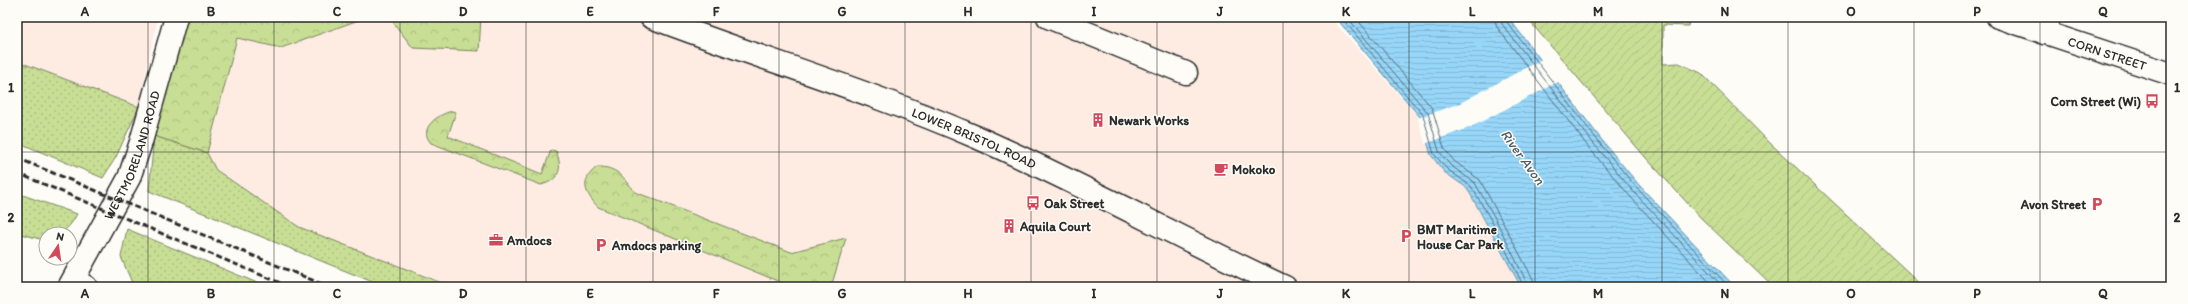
<svg xmlns="http://www.w3.org/2000/svg" width="2188" height="304" viewBox="0 0 2188 304" font-family="Itim,sans-serif">
	<style>
		.built { fill: #feece3 }
		.grass { fill: url(#grass-dots); stroke: #798460 }
		.forest { fill: url(#forest-crowns); stroke: #798460 }
		.garden { fill: url(#garden-furrows); stroke: #798460 }
		.water { fill: url(#water-rules); stroke: #6c92a6 }
		.pier { fill: #fdfcf7 }
		.lines { fill: none; stroke-linecap: round; stroke-linejoin: round }
		.shore { stroke: #566f7d; stroke-width: 1 }
		.street-casing { stroke: #2b2b2b; stroke-width: 25 }
		.secondary-casing { stroke: #2b2b2b; stroke-width: 25 }
		.primary-casing { stroke: #2b2b2b; stroke-width: 25 }
		.highway-casing { stroke: #2b2b2b; stroke-width: 25 }
		.street { stroke: #fdfcf7; stroke-width: 22 }
		.secondary { stroke: #fdfcf7; stroke-width: 22 }
		.primary { stroke: #fdfcf7; stroke-width: 22 }
		.highway { stroke: #fdfcf7; stroke-width: 22 }
		.rail { stroke: #2b2b2b; stroke-width: 3; stroke-dasharray: 6 3; stroke-linecap: butt }
		.grid { fill: none; stroke: #2b2b2b; stroke-width: 1; stroke-opacity: 0.55 }
		.labels { text-anchor: middle; stroke-width: 3; stroke-linejoin: round; paint-order: stroke }
		.street-label { font-size: 13px; fill: #2b2b2b; stroke: #fdfcf7 }
		.poi-label { font-size: 13px; font-weight: bold; fill: #2b2b2b; stroke: #fdfcf7; text-anchor: start }
		.water-label { font-size: 14px; font-style: italic; fill: #4b5e68; stroke: #fdfcf7 }
		.neatline { fill: none; stroke: #2b2b2b; stroke-width: 1.5 }
		.grid-label { font-size: 13px; text-anchor: middle; font-weight: bold; fill: #2b2b2b }
	</style>
	<defs>
		<pattern id="grass-dots" width="8" height="8" patternUnits="userSpaceOnUse"><rect width="8" height="8" fill="#c7de94"/><path d="M2 2h.1M6 6h.1" fill="none" stroke="#abbf80" stroke-width="1.8" stroke-linecap="round"/></pattern>
		<pattern id="forest-crowns" width="20" height="18" patternUnits="userSpaceOnUse"><rect width="20" height="18" fill="#c7de94"/><path d="M2 6a3 3 0 1 1 6 0M12 15a3 3 0 1 1 6 0" fill="none" stroke="#abbf80"/></pattern>
		<pattern id="garden-furrows" width="10" height="10" patternUnits="userSpaceOnUse"><rect width="10" height="10" fill="#c7de94"/><path d="M-1 1l2-2M0 10L10 0M9 11l2-2" fill="none" stroke="#abbf80"/></pattern>
		<pattern id="water-rules" width="6" height="5" patternUnits="userSpaceOnUse"><rect width="6" height="5" fill="#97d6f8"/><path d="M0 2.5h6" fill="none" stroke="#82b8d5"/></pattern>
	</defs>
	<rect width="100%" height="100%" fill="#fdfcf7"/>
	<filter id="ink" filterUnits="userSpaceOnUse"><feTurbulence type="fractalNoise" baseFrequency=".025" numOctaves="2"/><feDisplacementMap in="SourceGraphic" scale="8" xChannelSelector="R" yChannelSelector="G"/><feConvolveMatrix kernelMatrix="1 2 1 2 8 2 1 2 1" color-interpolation-filters="sRGB"/></filter>
	<g filter="url(#ink)">
		<path class="built" d="M17 17H158L139 107 17 61Z
			M186 17H1330L1419 117 1431 155 1444 172 1467 188 1520 287H439L293 231 198 181 183 122 161 110Z
			M2150 17H2171V24Z"/>
		<path class="grass" d="M17 61 139 107 116 157 103 178 17 142Z
			M154 136 207 153 216 170 299 227 452 287H385L149 191Z
			M17 193 77 214C68 230 64 234 46 234V238L40 239 17 233Z
			M127 229 267 287H139L133 285 121 257Z"/>
		<path class="forest" d="M187 17H367L281 48 237 38 207 153 154 136Z
			M389 17H481L479 51 413 48Z
			M452 111 456 112 448 136 542 174 551 150 556 151C563 168 560 180 541 185L431 143C417 128 439 114 452 111Z
			M597 167C616 166 625 178 635 192L791 252 846 238 831 287H792L598 207C585 193 579 181 597 167Z"/>
		<path class="garden" d="M1526 17H1690L1688 26 1663 25V64L1679 63 1701 73 1770 143 1924 287H1773L1701 218 1646 158Z"/>
		<path class="water" d="M1335 17H1508L1601 139 1639 185 1735 287H1521L1467 188 1444 172 1431 155 1420 117Z"/>
		<path class="pier" d="M1542 59 1560 81 1471 127 1425 144 1418 118 1460 103Z"/>
		<g class="lines">
			<path class="shore" d="M1341 17 1423 115 1434 154 1447 169 1471 186 1491 220 1524 287
				M1347 17 1428 113 1439 151 1450 165 1475 183 1495 218 1529 287
				M1355 17 1432 108 1444 148 1454 161 1480 180 1533 279 1535 287
				M1494 17 1497 27 1589 148 1628 194 1714 287
				M1500 17 1502 24 1594 144 1632 190 1723 287
				M1505 17 1506 21 1598 141 1636 187 1729 287"/>
			<defs>
				<path id="street" d="M1048 17 1186 73
					M2044 33 2049 17
					M74 279 86 287"/>
				<g id="secondary">
					<path id="s1" d="M69 287 129 178 141 142 176 17"/>
				</g>
				<g id="primary">
					<path id="s2" d="M1998 17 2171 74"/>
				</g>
				<g id="highway">
					<path id="s3" d="M651 17C759 58 870 91 976 137 1081 183 1181 239 1285 287"/>
				</g>
			</defs>
			<use href="#street" class="street-casing"/>
			<use href="#secondary" class="secondary-casing"/>
			<use href="#primary" class="primary-casing"/>
			<use href="#highway" class="highway-casing"/>
			<use href="#street" class="street"/>
			<use href="#secondary" class="secondary"/>
			<use href="#primary" class="primary"/>
			<use href="#highway" class="highway"/>
			<path class="rail" d="M17 158 329 287
				M17 173 290 287"/>
		</g>
	</g>
	<path class="grid" d="M148 17V287M274 17V287M400 17V287M526 17V287M653 17V287M779 17V287M905 17V287M1031 17V287M1157 17V287M1283 17V287M1409 17V287M1535 17V287M1662 17V287M1788 17V287M1914 17V287M2040 17V287M17 152H2171"/>
	<defs>
		<symbol id="bus-bare" viewBox="-9 -9 18 18"><path d="M-5-6H5V4H4V6H2V4H-2V6H-4V4H-5ZM-3.5-4V0h7V-4ZM-3.5 1.2v1.5H-2V1.2ZM2 1.2v1.5H3.5V1.2Z" fill="#d1495b" stroke="#fdfcf7" stroke-width="2.5" paint-order="stroke"/></symbol>
		<symbol id="building-bare" viewBox="-9 -9 18 18"><path d="M-4-6H4V6H1V3H-1V6H-4ZM-2.5-4.3h1.7v1.8h-1.7ZM.8-4.3h1.7v1.8H.8ZM-2.5-1h1.7V.8h-1.7ZM.8-1h1.7V.8H.8Z" fill="#d1495b" stroke="#fdfcf7" stroke-width="2.5" paint-order="stroke"/></symbol>
		<symbol id="cafe-bare" viewBox="-9 -9 18 18"><path d="M-5.5-4.5H6V0H3Q3 3.5 0 3.5H-2.5Q-5.5 3.5-5.5 0ZM3-3.2v2h1.7v-2ZM-6 4.5H4V6H-6Z" fill="#d1495b" stroke="#fdfcf7" stroke-width="2.5" paint-order="stroke"/></symbol>
		<symbol id="parking-bare" viewBox="-9 -9 18 18"><path d="M-3.5-5.5H1a3.5 3.5 0 0 1 0 7H-1V5.5H-3.5ZM-1-3.4V-.6H.8a1.4 1.4 0 0 0 0-2.8Z" fill="#d1495b" stroke="#fdfcf7" stroke-width="2.5" paint-order="stroke"/></symbol>
		<symbol id="office-bare" viewBox="-9 -9 18 18"><path d="M-6-3h4V-5.5h4V-3h4V5H-6ZM-1-4.5V-3h2v-1.5ZM-6 0V1H6V0Z" fill="#d1495b" stroke="#fdfcf7" stroke-width="2.5" paint-order="stroke"/></symbol>
	</defs>
	<g fill-rule="evenodd">
		<use href="#bus-bare" x="2142" y="91" width="20" height="20"/>
		<use href="#building-bare" x="1088" y="110" width="20" height="20"/>
		<use href="#cafe-bare" x="1211" y="159" width="20" height="20"/>
		<use href="#bus-bare" x="1023" y="193" width="20" height="20"/>
		<use href="#parking-bare" x="2087" y="194" width="20" height="20"/>
		<use href="#building-bare" x="999" y="216" width="20" height="20"/>
		<use href="#parking-bare" x="1396" y="226" width="20" height="20"/>
		<use href="#office-bare" x="486" y="230" width="20" height="20"/>
		<use href="#parking-bare" x="591" y="235" width="20" height="20"/>
	</g>
	<g class="labels">
		<g class="street-label">
			<text dy="5" stroke="none"><textPath href="#s2" startOffset="115">CORN STREET</textPath></text>
			<text dy="5" stroke="none"><textPath href="#s3" startOffset="345">LOWER BRISTOL ROAD</textPath></text>
			<text dy="5" stroke="none"><textPath href="#s1" startOffset="147">WESTMORELAND ROAD</textPath></text>
		</g>
		<g class="poi-label">
			<text x="2141" y="106" text-anchor="end">Corn Street (Wi)</text>
			<text x="1109" y="125">Newark Works</text>
			<text x="1232" y="174">Mokoko</text>
			<text x="1044" y="208">Oak Street</text>
			<text x="2086" y="209" text-anchor="end">Avon Street</text>
			<text x="1020" y="231">Aquila Court</text>
			<text x="1417" y="234">BMT Maritime<tspan x="1417" dy="15">House Car Park</tspan></text>
			<text x="507" y="245">Amdocs</text>
			<text x="612" y="250">Amdocs parking</text>
		</g>
		<g class="water-label">
			<text transform="translate(1523 157) rotate(54)" y="5">River Avon</text>
		</g>
	</g>
	<rect width="2188" height="304" fill="none" stroke="#fdfcf7" stroke-width="44"/>
	<g transform="translate(58 246) rotate(13)"><circle r="19" fill="#fdfcf7" stroke="#a9a8a5"/>
	<path d="M0-3L7 15L0 10L-7 15Z" fill="#d1495b"/>
	<text y="-6" font-size="11" font-weight="bold" text-anchor="middle" fill="#2b2b2b">N</text>
	</g>
	<rect x="22" y="22" width="2144" height="260" class="neatline"/>
	<g class="grid-label">
		<text x="85" y="16">A</text>
		<text x="211" y="16">B</text>
		<text x="337" y="16">C</text>
		<text x="463" y="16">D</text>
		<text x="590" y="16">E</text>
		<text x="716" y="16">F</text>
		<text x="842" y="16">G</text>
		<text x="968" y="16">H</text>
		<text x="1094" y="16">I</text>
		<text x="1220" y="16">J</text>
		<text x="1346" y="16">K</text>
		<text x="1472" y="16">L</text>
		<text x="1598" y="16">M</text>
		<text x="1725" y="16">N</text>
		<text x="1851" y="16">O</text>
		<text x="1977" y="16">P</text>
		<text x="2103" y="16">Q</text>
		<text x="11" y="92">1</text>
		<text x="2177" y="92">1</text>
		<text x="11" y="222">2</text>
		<text x="2177" y="222">2</text>
		<text x="85" y="298">A</text>
		<text x="211" y="298">B</text>
		<text x="337" y="298">C</text>
		<text x="463" y="298">D</text>
		<text x="590" y="298">E</text>
		<text x="716" y="298">F</text>
		<text x="842" y="298">G</text>
		<text x="968" y="298">H</text>
		<text x="1094" y="298">I</text>
		<text x="1220" y="298">J</text>
		<text x="1346" y="298">K</text>
		<text x="1472" y="298">L</text>
		<text x="1598" y="298">M</text>
		<text x="1725" y="298">N</text>
		<text x="1851" y="298">O</text>
		<text x="1977" y="298">P</text>
		<text x="2103" y="298">Q</text>
	</g>
</svg>
